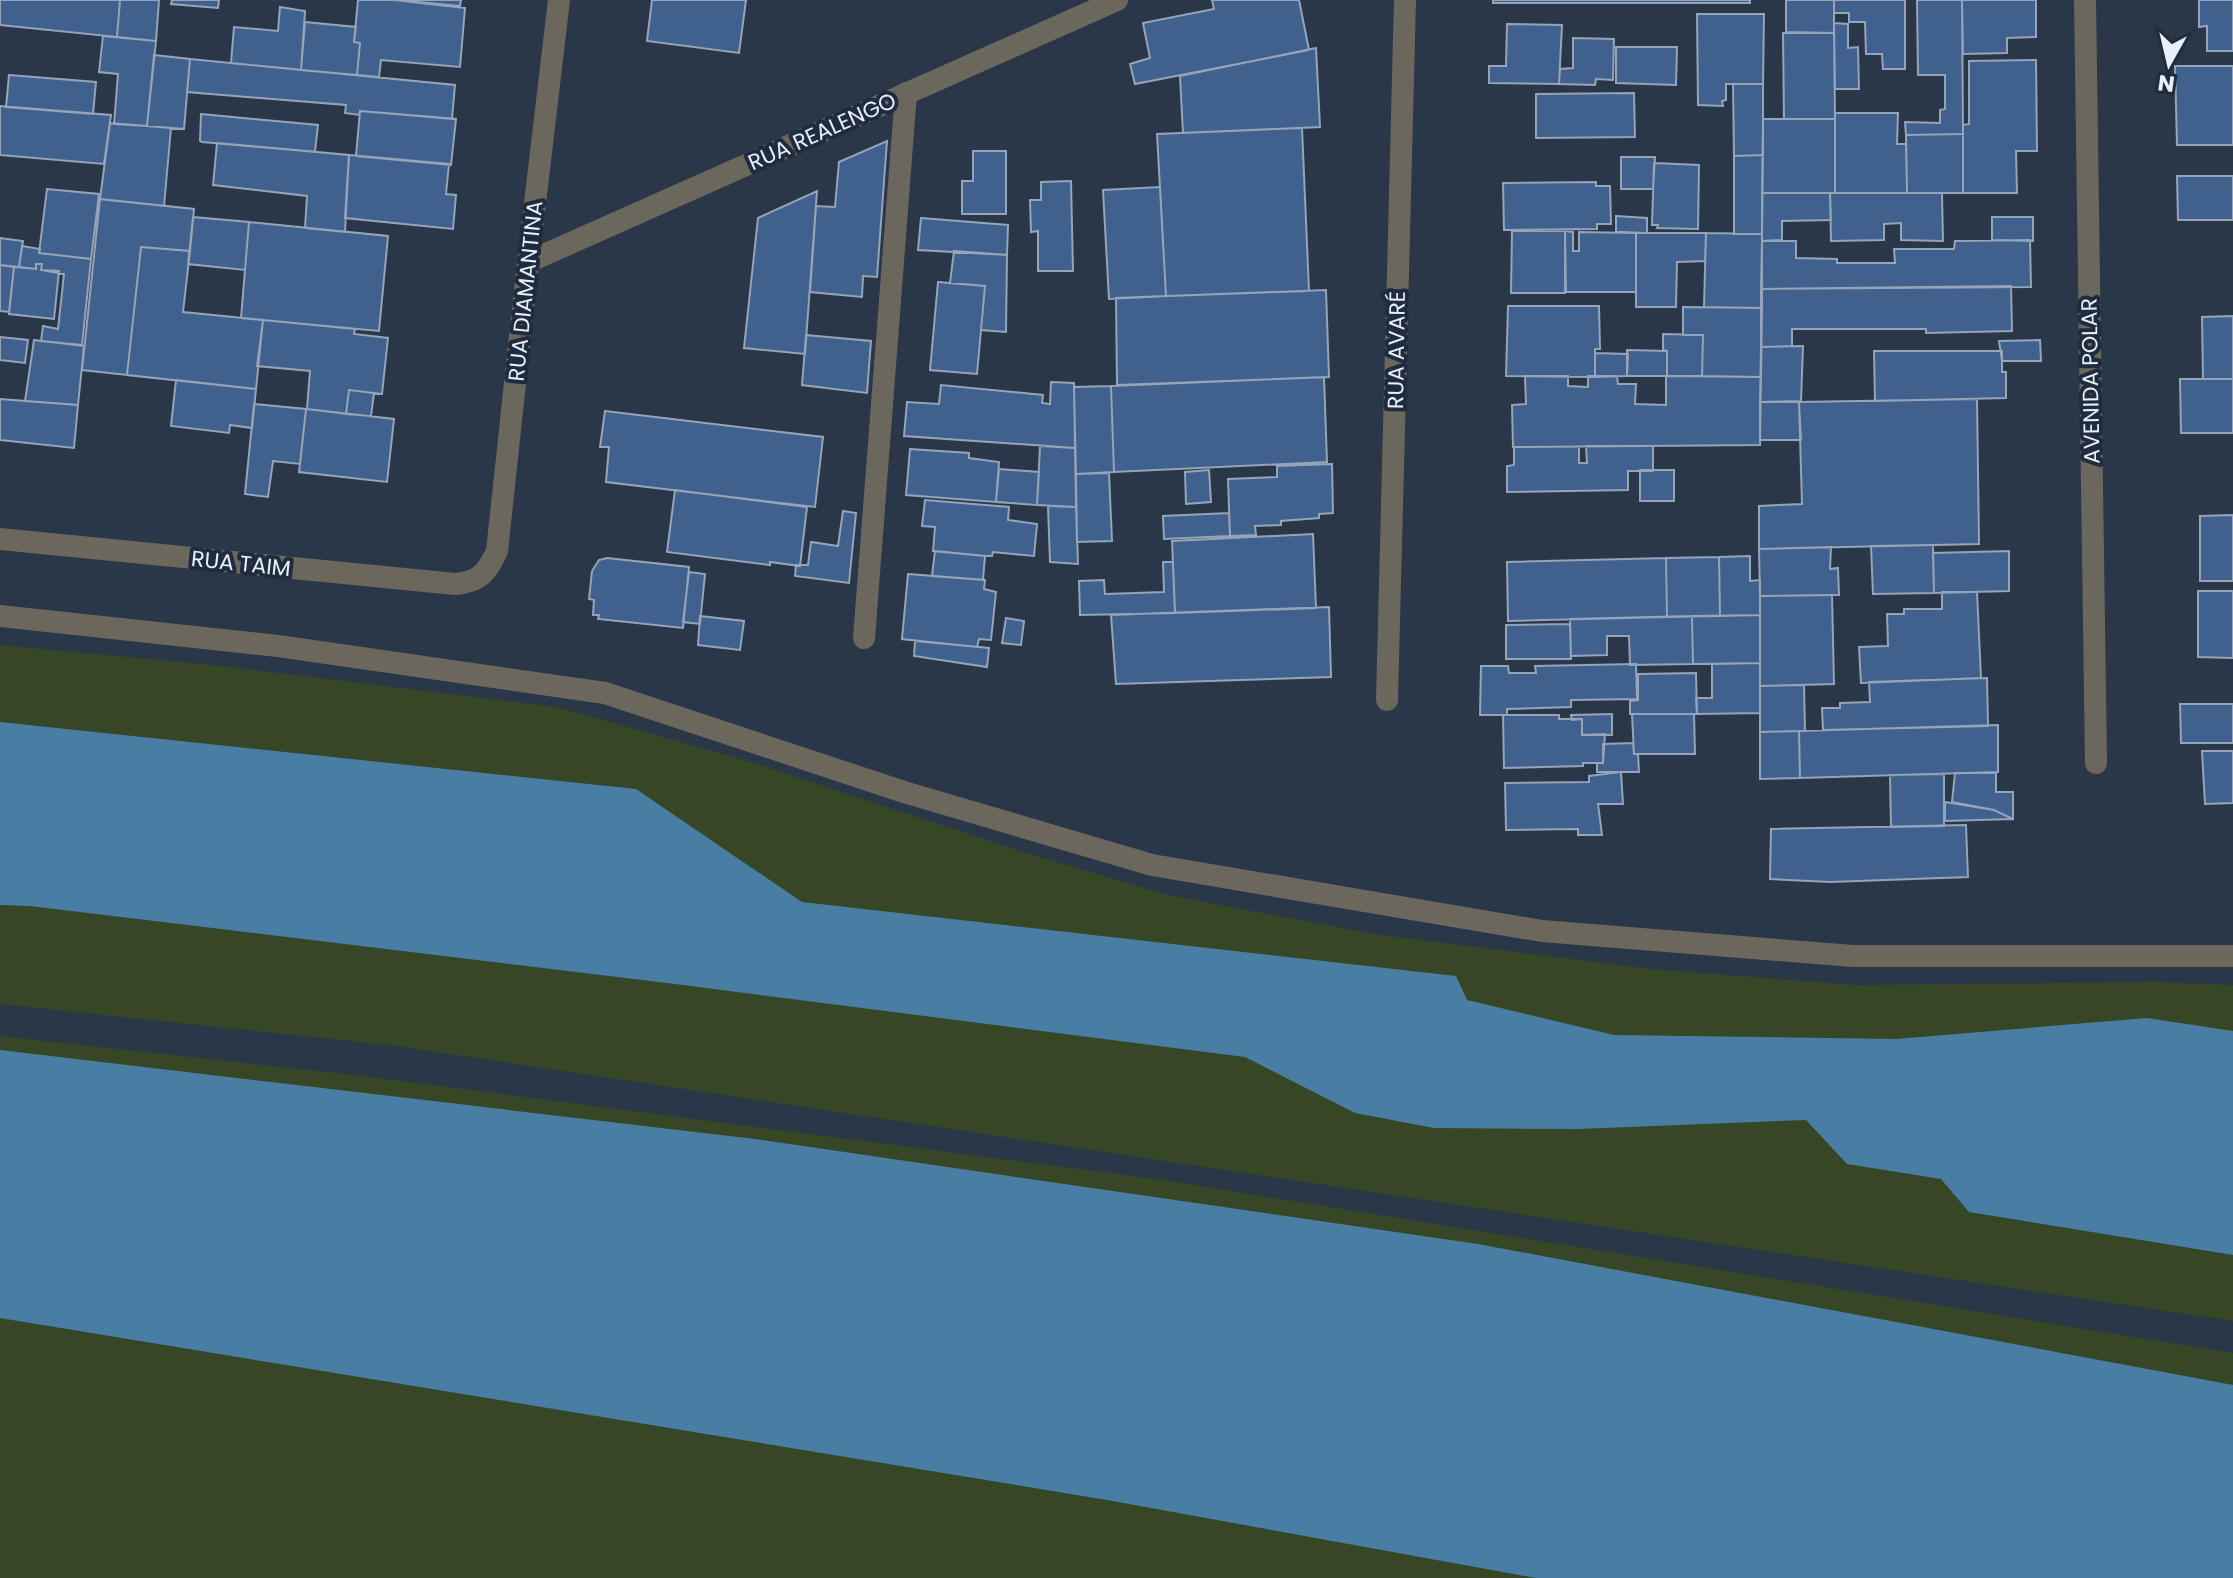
<svg xmlns="http://www.w3.org/2000/svg" width="2233" height="1578" viewBox="0 0 2233 1578" font-family="Poppins,sans-serif">
	<style>
		.green { fill: #374625 }
		.water { fill: #497ea4 }
		.building { fill: #40608d; stroke: #95a4b9; stroke-width: 2 }
		.lines { fill: none; stroke-linecap: round; stroke-linejoin: round }
		.service { stroke: #6b675d; stroke-width: 22 }
		.minor { stroke: #6b675d; stroke-width: 22 }
		.tertiary { stroke: #6b675d; stroke-width: 22 }
		.labels { text-anchor: middle; stroke-width: 8; stroke-linejoin: round; paint-order: stroke }
		.street-label { font-size: 22px; fill: #e7effb; stroke: #202c3d }
	</style>
	<rect width="100%" height="100%" fill="#2a3748"/>
	<path class="green" d="M0 645 213 665 557 707 751 762 1020 851 1168 895 1374 934 1651 969 1855 985 2155 982 2233 985V1321L397 1046 0 1004Z
		M0 1036 363 1076 1164 1180 2233 1353V1578H0Z"/>
	<path class="water" d="M0 722 636 789 802 902 1456 976 1467 1000 1614 1035 1896 1039 2147 1018 2233 1031V1255L1969 1212 1941 1179 1847 1164 1806 1120 1578 1129 1434 1128 1355 1113 1245 1057 675 984 30 906 0 905Z
		M0 1050 755 1139 1478 1244 2233 1385V1578H1536L1107 1500 0 1318Z"/>
	<path class="building" d="M0 0H120L117 37 0 25Z
		M120 0H159L156 41 117 37Z
		M172 0H219L218 8 171 4Z
		M358 0H394L465 8 460 67 381 60 379 77 357 75 360 43 354 42Z
		M394 0H461L460 6Z
		M652 0H746L739 53 647 41Z
		M1212 0H1299L1309 50 1135 84 1130 64 1150 58 1143 23 1214 9Z
		M1493 0H1750V3H1493Z
		M1786 0H1834V33L1786 32Z
		M1834 0H1905V69H1883L1882 54H1866L1865 22H1849V13H1834Z
		M1917 0H1962L1963 134 1906 135 1905 122 1940 123V110L1945 109V75H1918Z
		M1962 0H2036V37L2007 38V53L1963 54Z
		M2199 0H2233V51H2207V26L2199 27Z
		M280 7 305 11 301 70 231 63 234 27 278 31Z
		M1697 14H1764L1763 84H1726V100L1722 101 1723 106 1698 105Z
		M305 22 356 27 354 42 360 43 357 75 301 70Z
		M1834 23 1848 24V48L1858 47 1859 89H1835Z
		M1507 24 1562 25 1559 84 1489 83V66H1506Z
		M1783 33H1834L1835 119H1784Z
		M103 36 156 41 147 126 114 124 118 74 99 72Z
		M1573 38 1614 39 1613 80 1596 79 1595 85 1559 84 1560 69 1573 68Z
		M1616 47H1677L1676 85 1616 83Z
		M1316 48 1320 127 1183 133 1180 76Z
		M154 55 190 59 184 129 147 126Z
		M190 59 455 85 452 119 360 111 359 115 345 113 346 105 187 92Z
		M2036 60 2037 151H2016L2017 193H1963V125L1969 124V61Z
		M2175 66H2233V145H2177Z
		M9 75 96 82 93 114 6 107Z
		M1733 84H1763V155L1734 156Z
		M1634 93 1635 137 1536 138V94Z
		M0 106 111 115 104 164 0 155Z
		M360 111 456 119 451 165 356 156Z
		M1835 113H1898L1897 144H1906L1907 193H1835Z
		M201 114 318 125 315 152 202 142 200 141Z
		M1763 119H1835V193H1762Z
		M110 123 171 128 164 206 100 199Z
		M1302 128 1309 291 1166 296 1157 134Z
		M1963 134V193H1907L1906 135Z
		M887 141 877 277 863 276 862 297 810 292 816 206 835 207 839 162Z
		M217 143 349 155 345 232 305 228 307 196 213 185Z
		M973 151H1006V214H962V181H973Z
		M349 155 449 164 446 194 456 195 453 229 345 218Z
		M1763 155 1762 234H1734V156Z
		M1621 157H1655L1653 189H1621Z
		M1654 163 1699 165 1698 229 1657 228 1658 225H1652Z
		M2177 176H2233V220H2178Z
		M1071 181 1073 271H1038V231L1031 232 1030 200H1041V182Z
		M1596 182V186H1610L1611 224H1597V229L1504 230 1503 183Z
		M1160 187 1166 296 1109 299 1103 190Z
		M47 189 99 194 91 259 39 253Z
		M817 191 805 354 744 348 758 218Z
		M1762 193H1830L1831 220 1782 221V240L1762 241Z
		M1830 193H1942L1943 241 1901 240V223L1884 224V240L1831 241Z
		M100 199 194 209 190 251 141 247 127 375 82 370Z
		M1616 216 1647 218V233L1616 232Z
		M193 217 249 222 245 270 188 264Z
		M1992 217H2033V241L1992 240Z
		M921 218 1008 225 1007 255 918 250Z
		M249 222 388 236 379 331 241 318Z
		M1512 231H1565V293H1511Z
		M1565 231 1573 232V251H1579V232L1636 233V292H1566Z
		M1636 233H1706L1705 261 1677 262 1676 307H1636Z
		M1706 233 1762 234V308L1704 307Z
		M0 238 23 241 19 267 0 265Z
		M2030 240 2031 287 1761 289 1762 241H1796V258L1837 259V263H1895L1894 249H1954L1955 241Z
		M22 246 40 249 39 253 91 259 82 345 41 341 43 326 58 329 64 274 41 270 42 264H36V269L19 267Z
		M141 247 190 251 183 312 263 320 256 389 127 375Z
		M954 251 1007 255 1006 332 981 330 985 286 950 283Z
		M36 264H42L41 270 59 271 54 319 9 314 14 267 36 269Z
		M0 265 14 267 9 312 0 311Z
		M938 282 985 286 977 374 930 370Z
		M2011 286 2012 331 1926 333V329H1792V346L1761 347V289Z
		M1326 290 1329 377 1117 385 1116 298Z
		M1508 306H1599L1600 349H1595V377L1506 376Z
		M1683 307 1762 308 1761 377 1702 376 1703 335H1683Z
		M2233 316V379H2203L2202 317Z
		M263 320 355 329 354 334 388 338 382 394 349 390 346 414 307 409 310 371 257 366Z
		M1663 334 1703 335 1702 376H1667V351L1663 350Z
		M806 335 871 341 867 393 802 385Z
		M0 337 28 340 25 363 0 360Z
		M34 340 84 346 78 405 25 401Z
		M2040 340 2041 361H2002L1999 341Z
		M1803 346 1801 401 1760 402 1761 347Z
		M1627 350 1667 351V376H1627Z
		M1874 351H2002V372H2006V398L1875 401Z
		M1595 353 1628 354 1627 376 1595 377Z
		M1525 376H1568V386L1588 387V376H1617L1618 384H1636L1635 404 1666 405V376L1761 377 1760 445 1513 447 1512 405 1526 404Z
		M1324 377 1327 462 1114 472 1111 386Z
		M2180 379H2233V433H2181Z
		M176 380 256 389 252 428 230 425 229 433 171 426Z
		M1051 382 1074 383 1075 448 904 436 907 402 939 404 941 385 1043 395 1042 403 1050 404Z
		M1111 386 1114 472 1076 474 1074 387Z
		M349 390 374 393 371 416 346 414Z
		M0 399 78 405 74 448 0 440Z
		M1977 399 1979 544 1759 549V506L1802 504 1799 402Z
		M1760 402H1799L1801 440H1760Z
		M254 404 306 409 300 464 273 461 268 497 245 494Z
		M306 409 394 419 387 482 299 472Z
		M605 411 823 437 815 507 606 482 609 447H600Z
		M1040 446 1075 448 1076 507 1037 505Z
		M1586 446H1653V471H1628V490L1507 492V466L1514 465V447H1579V463H1587Z
		M910 449 969 453V458L999 462 996 502 906 495Z
		M1332 464 1333 513 1319 514V518L1281 521V525L1255 526 1256 535 1230 536 1228 479 1277 477V466Z
		M999 469 1039 472 1037 505 996 502Z
		M1209 470 1211 502 1186 504 1185 472Z
		M1640 470H1674V501H1640Z
		M1109 473 1112 541 1077 542 1076 474Z
		M675 490 807 507 800 566 770 562V565L667 552Z
		M925 500 1009 507 1008 520 1037 524 1034 556 993 552 992 556H985L933 551 935 527 922 526Z
		M1048 506 1076 507 1078 564 1050 562Z
		M843 511 856 513 849 583 795 576 796 565H808L811 542 838 546Z
		M1229 513 1230 536 1164 539 1163 516Z
		M2233 515V581H2200V516Z
		M1313 534 1316 608 1175 613 1172 541Z
		M1933 545 1934 593 1873 594 1871 546Z
		M1831 547 1830 569 1838 568 1839 595 1760 596 1759 549Z
		M935 551 985 556 983 580 932 576Z
		M2009 551V591L1934 593 1933 553Z
		M1750 556V581L1760 580V615L1720 616 1719 557Z
		M1719 557 1720 616 1667 617 1666 558Z
		M607 558 689 567 683 628 598 619 599 615H593L594 600 589 599 592 571 599 560Z
		M1666 558 1667 617 1508 621 1507 562Z
		M1163 562H1173L1175 613 1080 615 1079 581 1104 580 1105 594 1164 592Z
		M689 572 705 574 700 624 683 622Z
		M908 574 985 580 984 589 996 592 991 640 979 639 977 647 902 639Z
		M2198 591H2233V658L2198 657Z
		M1942 592H1977L1981 678 1861 683 1859 647 1888 646 1887 614H1904V609H1942Z
		M1832 595 1834 684 1760 686V596Z
		M1329 607 1331 677 1116 684 1111 615Z
		M1760 615V663L1693 664 1692 616Z
		M700 616 744 621 740 650 698 645Z
		M1692 616 1693 664 1630 665 1629 636H1607V655L1571 656 1570 619Z
		M1006 618 1024 621 1021 645 1002 643Z
		M1570 624 1571 659H1506V625Z
		M915 641 989 648 987 667 914 656Z
		M1760 663V713L1697 714 1696 698H1712V664Z
		M1636 664 1637 699 1571 700V707L1507 709V715H1480L1481 666H1508L1509 673H1536L1535 666Z
		M1696 673 1697 714H1630V701L1638 700V674Z
		M1987 678 1988 726 1823 730 1822 708H1840V703L1870 702 1869 682Z
		M1804 685 1805 731 1760 732V686Z
		M2180 704H2233V743H2181Z
		M1612 714V735H1582V719L1572 720 1571 715Z
		M1632 714H1694L1695 754H1634Z
		M1503 715H1559V719H1582V735L1605 734 1603 763H1583V766L1504 768Z
		M1998 725V772L1800 778 1799 731Z
		M1799 731 1800 778 1760 779V732Z
		M1633 743 1634 754H1638L1639 772H1597V763H1603V744Z
		M2202 751H2233V803L2205 804Z
		M1621 772 1623 804H1598L1602 835H1578V829L1506 830 1505 783 1589 782V776Z
		M1955 773H1996V792H2013V819L1994 810 1952 802Z
		M1944 774V826L1891 827 1890 775Z
		M1945 802 1994 810 2013 819 1945 821Z
		M1966 825 1968 877 1830 882 1770 879 1771 829Z"/>
	<g class="lines">
		<path class="service" d="M0 616 278 646 605 693 904 792 1152 865 1542 931 1853 956H2233"/>
		<path class="minor" d="M2085 0 2096 763
			M528 262 559 0
			M864 638 906 93
			M1387 700 1405 0"/>
		<path class="tertiary" d="M0 539 455 584C479 582 487 573 497 551L528 262 1117 0"/>
	</g>
	<g class="labels">
		<g class="street-label">
			<text transform="translate(822 131) rotate(-24)" y="8">RUA REALENGO</text>
			<text transform="translate(525 291) rotate(-84)" y="8">RUA DIAMANTINA</text>
			<text transform="translate(1396 350) rotate(-89)" y="8">RUA AVARÉ</text>
			<text transform="translate(2090 381) rotate(-91)" y="8">AVENIDA POLAR</text>
			<text transform="translate(241 563) rotate(6)" y="8">RUA TAIM</text>
		</g>
	</g>
	<g transform="translate(2169 64) rotate(188)" stroke="#202c3d" stroke-width="6" paint-order="stroke">
	<path d="M0-6L14 30L0 20L-14 30Z" fill="#e7effb"/>
	<text y="-12" font-size="22" font-weight="bold" text-anchor="middle" fill="#e7effb">N</text>
	</g>
</svg>
